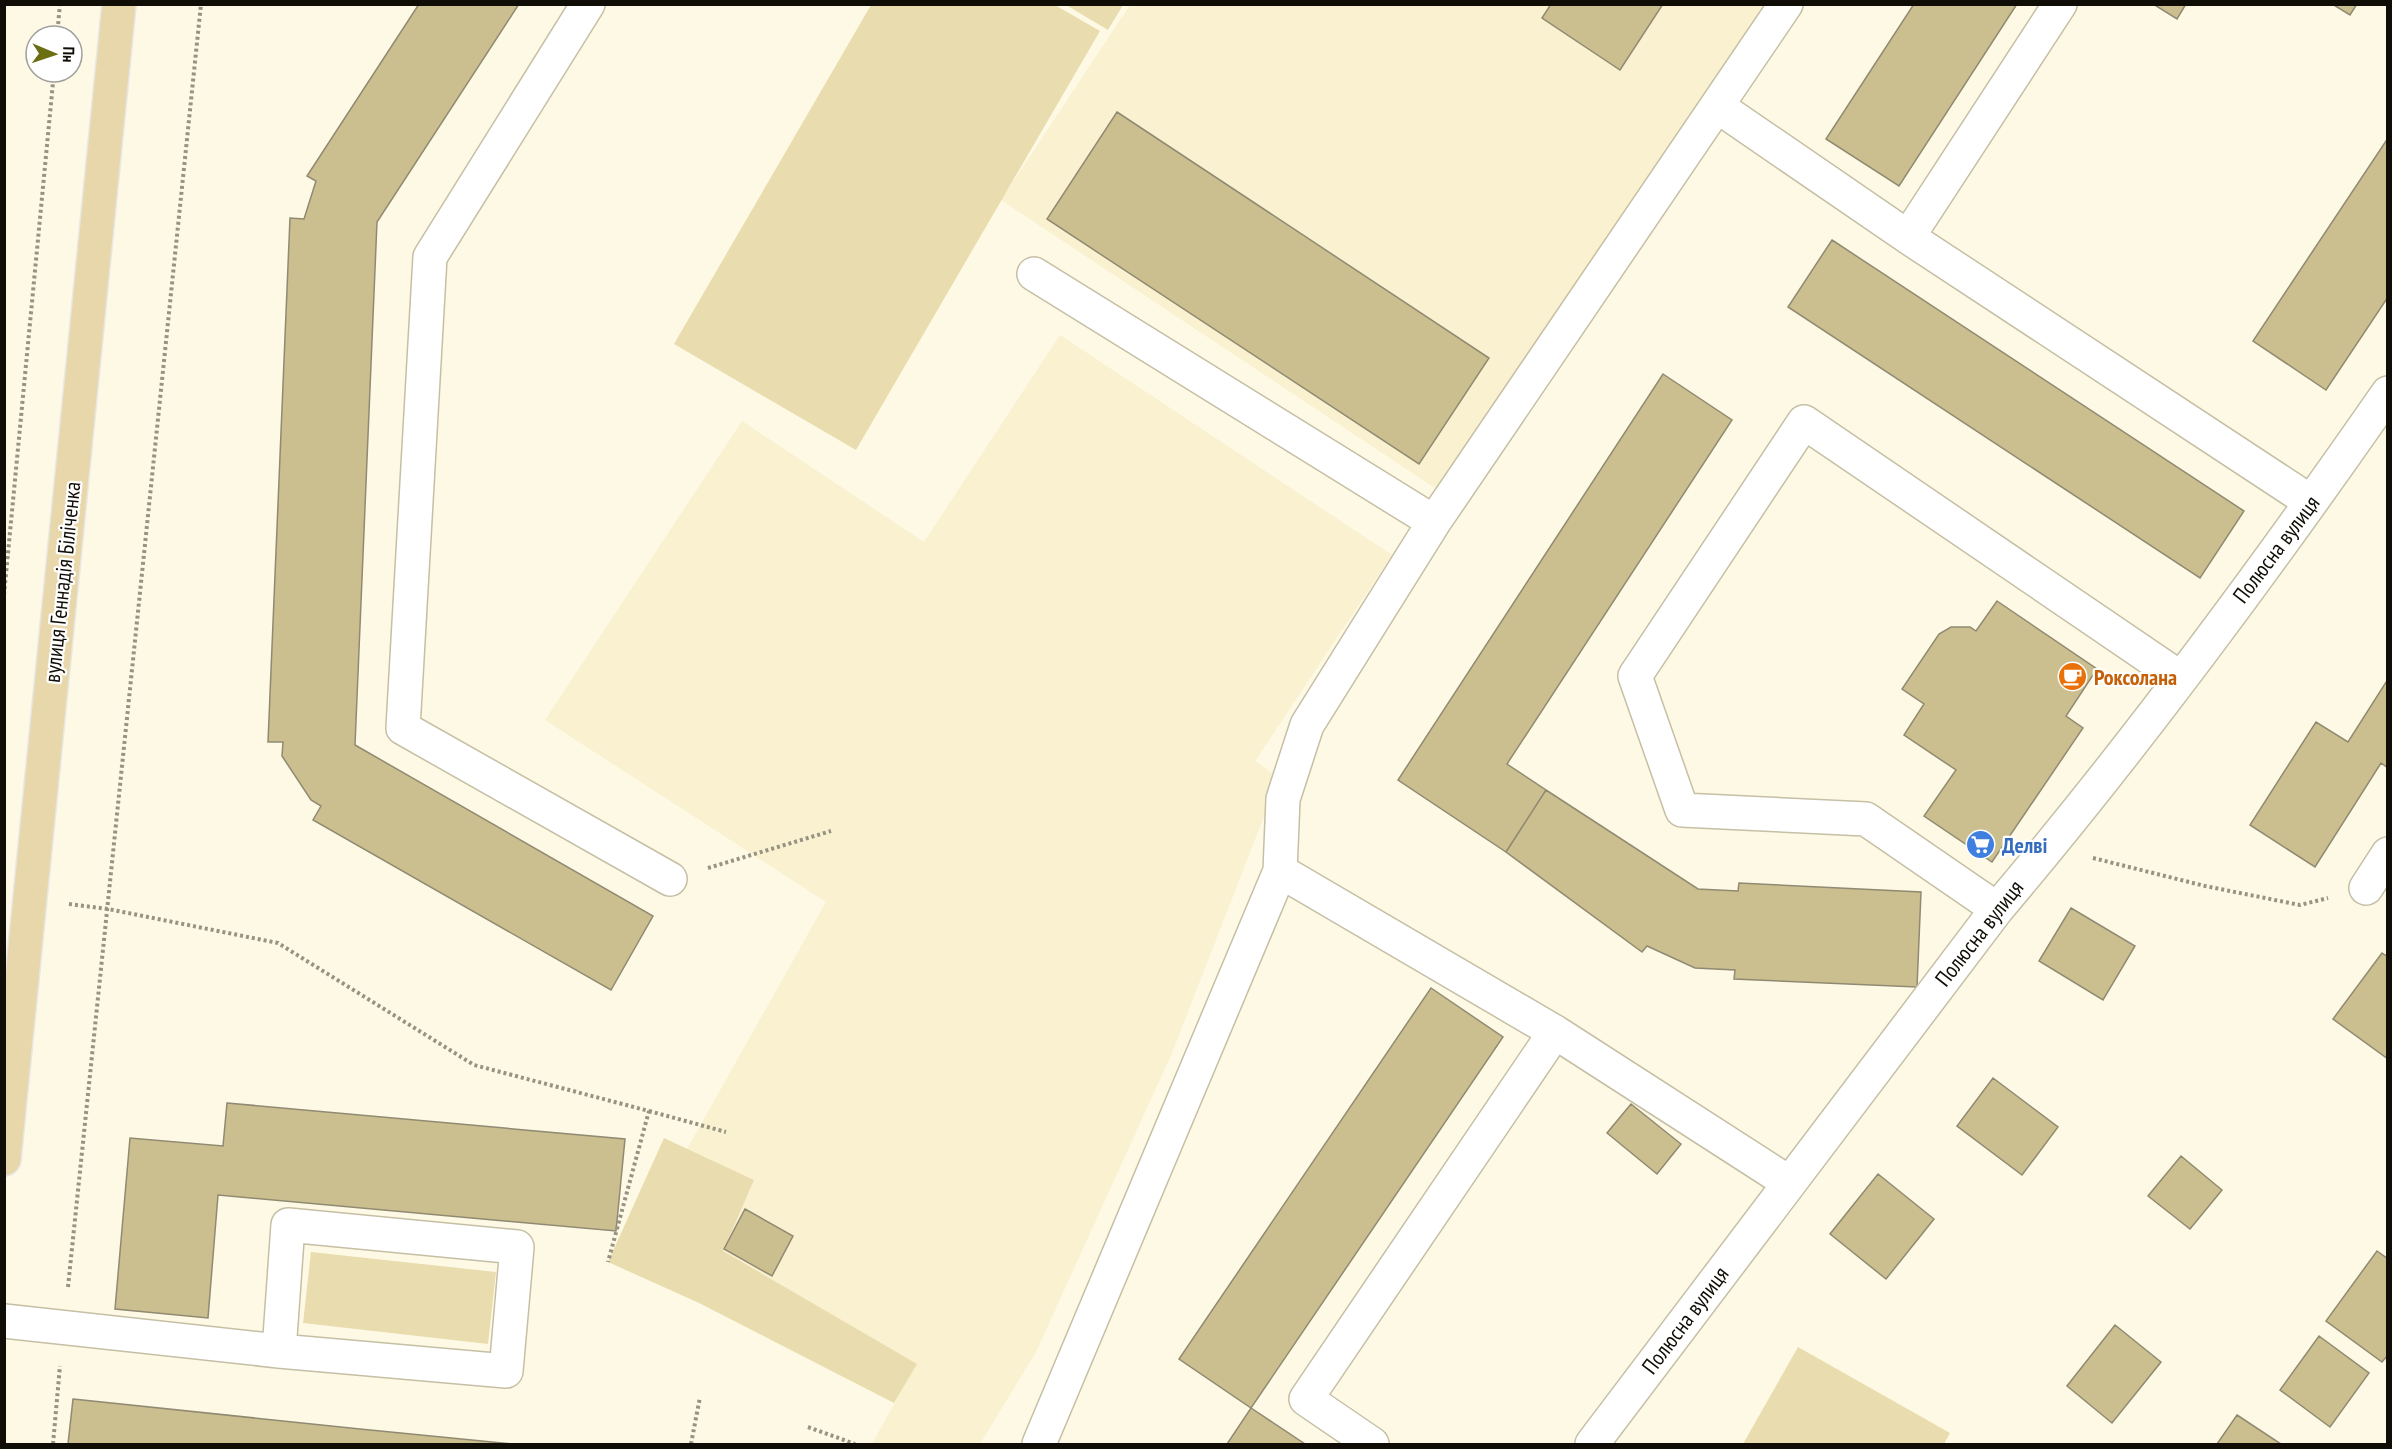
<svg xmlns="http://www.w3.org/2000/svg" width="2392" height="1449" viewBox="0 0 2392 1449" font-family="'PT Sans Narrow',sans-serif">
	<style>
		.built { fill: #f9f1cf }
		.green { fill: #e9ddaf }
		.building { fill: #cbbe8f; stroke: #908a72; stroke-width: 1.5 }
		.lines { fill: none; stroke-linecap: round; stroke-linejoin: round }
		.minor-casing { stroke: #c5bfa5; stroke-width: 36 }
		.major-casing { stroke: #e7e7e6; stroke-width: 36 }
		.path { stroke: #969383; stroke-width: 4; stroke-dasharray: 3 3; stroke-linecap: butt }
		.minor { stroke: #fff; stroke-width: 33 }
		.major { stroke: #e9d7ac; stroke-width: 33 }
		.labels { text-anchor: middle; stroke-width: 4.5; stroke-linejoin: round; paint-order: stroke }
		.street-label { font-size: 22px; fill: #0f0d05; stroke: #fff }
		.food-label { font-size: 22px; font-weight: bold; fill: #c56008; stroke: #fff; text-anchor: start }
		.shop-label { font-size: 22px; font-weight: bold; fill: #366cbe; stroke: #fff; text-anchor: start }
	</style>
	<rect width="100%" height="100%" fill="#fef9e4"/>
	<path class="built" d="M1130 5H1772L1447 496 1001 200Z
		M1060 335 1392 555 1255 761 1279 778 1172 1053 1036 1352 980 1444H872L916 1364 722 1251 754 1180 687 1149 826 902 545 720 742 421 924 542Z"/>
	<path class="green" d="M871 5H1055L1100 31 856 450 674 344Z
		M1066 5 1123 4V5L1108 30Z
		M664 1138 754 1180 723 1251 917 1364 894 1403 699 1303 608 1262Z
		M311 1252 496 1272 488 1344 303 1323Z
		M1798 1347 1950 1433 1944 1444H1743Z"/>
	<path class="building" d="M419 4H519L377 222 355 745 653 916 611 990 313 820 321 806 311 800 282 756 283 742H268L290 218 304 219 316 181 307 176Z
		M1551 4H1663L1620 70 1542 18Z
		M1914 4H2017L1899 186 1826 139Z
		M2153 4H2186L2177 19Z
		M2332 4H2357L2350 15Z
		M1117 112 1489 358 1419 464 1047 219Z
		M2388 138V297L2326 390 2253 341Z
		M1832 240 2244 511 2200 578 1788 307Z
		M1663 374 1732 420 1507 764 1546 790 1506 852 1398 780Z
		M1997 601 2097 669 2066 716 2083 728 1992 862 1924 816 1956 770 1904 735 1924 704 1902 689 1939 634 1951 627H1970L1976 631Z
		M2388 679V768L2381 763 2315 867 2250 825 2316 722 2348 742Z
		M1546 790 1698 889 1738 891 1739 883 1921 892 1917 987 1734 979 1735 970 1695 968 1647 946 1642 952 1506 852Z
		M2071 908 2135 946 2103 1000 2039 961Z
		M2382 953 2388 957V1059L2333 1019Z
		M1431 988 1503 1037 1251 1408 1179 1359Z
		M1993 1078 2058 1127 2022 1175 1957 1126Z
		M227 1103 625 1139 616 1231 218 1195 208 1318 115 1309 130 1138 223 1146Z
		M1631 1104 1681 1144 1657 1174 1607 1133Z
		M2181 1156 2222 1190 2190 1229 2148 1196Z
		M1878 1174 1934 1219 1886 1279 1830 1234Z
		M745 1209 793 1236 772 1276 724 1249Z
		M2377 1251 2388 1259V1355L2382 1362 2326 1321Z
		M2115 1325 2161 1362 2112 1423 2067 1386Z
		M2319 1336 2369 1373 2330 1427 2280 1390Z
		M73 1399 360 1429 512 1444H68Z
		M1251 1408 1305 1444H1227Z
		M2237 1415 2281 1444H2217Z"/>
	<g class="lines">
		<defs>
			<path id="minor" d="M588 4 430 257 403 728 670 879
				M2060 4 1908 237 2311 502
				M1717 106 1908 237
				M1034 274 1434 522
				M1280 871 1555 1032 1788 1182
				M2366 888 2388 854
				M1997 909 1866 819 1682 810 1635 676 1804 422 2180 678
				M4 1321 279 1351 506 1371 517 1247 288 1225 279 1351
				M1039 1444 1280 871 1283 799 1307 725 1434 522 1786 4
				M1372 1444 1306 1399 1555 1032
				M1592 1444 1997 909C2136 745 2265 570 2388 393"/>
			<path id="major" d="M4 1159 119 4"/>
		</defs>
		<use href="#minor" class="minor-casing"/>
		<use href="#major" class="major-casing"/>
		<path class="path" d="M57 36 60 4
			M4 595 54 72
			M2093 858 2205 886 2300 905 2328 898
			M708 868 831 831
			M69 904 108 909 278 943 474 1065 649 1111 608 1262
			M649 1111 726 1132
			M68 1287 201 4
			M808 1427 855 1444
			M53 1444 60 1366
			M691 1444 700 1397"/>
		<use href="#minor" class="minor"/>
		<use href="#major" class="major"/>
	</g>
	<defs>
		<symbol id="cafe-disc" viewBox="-11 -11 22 22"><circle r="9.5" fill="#e8710a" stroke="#fff"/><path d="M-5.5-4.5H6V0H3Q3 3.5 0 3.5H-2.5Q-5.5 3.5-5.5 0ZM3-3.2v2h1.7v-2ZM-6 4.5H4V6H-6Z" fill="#fff"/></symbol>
		<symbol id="supermarket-disc" viewBox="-11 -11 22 22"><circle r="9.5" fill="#3f7fe0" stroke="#fff"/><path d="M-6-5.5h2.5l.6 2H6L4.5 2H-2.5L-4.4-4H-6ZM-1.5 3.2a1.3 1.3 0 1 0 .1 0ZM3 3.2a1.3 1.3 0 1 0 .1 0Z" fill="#fff"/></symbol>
	</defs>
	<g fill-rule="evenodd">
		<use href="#cafe-disc" x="2056" y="660" width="33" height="33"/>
		<use href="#supermarket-disc" x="1964" y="828" width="33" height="33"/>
	</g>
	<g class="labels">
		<g class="street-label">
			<text transform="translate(2276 549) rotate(-53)" y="8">Полюсна вулиця</text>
			<text transform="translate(62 582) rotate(-84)" y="8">вулиця Геннадія Біліченка</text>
			<text transform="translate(1979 933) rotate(-52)" y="8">Полюсна вулиця</text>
			<text transform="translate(1685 1320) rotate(-53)" y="8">Полюсна вулиця</text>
		</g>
		<g class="food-label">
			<text x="2094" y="685">Роксолана</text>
		</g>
		<g class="shop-label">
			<text x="2002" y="853">Делві</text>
		</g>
	</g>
	<rect width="2392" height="1449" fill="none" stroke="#0f0d05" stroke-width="12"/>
	<g transform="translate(54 54) rotate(92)"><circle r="28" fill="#ffffff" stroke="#9f9e9b" stroke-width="1.5"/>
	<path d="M0-4.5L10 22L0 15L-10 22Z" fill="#6b6e12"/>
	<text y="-9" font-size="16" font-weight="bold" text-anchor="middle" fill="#0f0d05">Пн</text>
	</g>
</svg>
